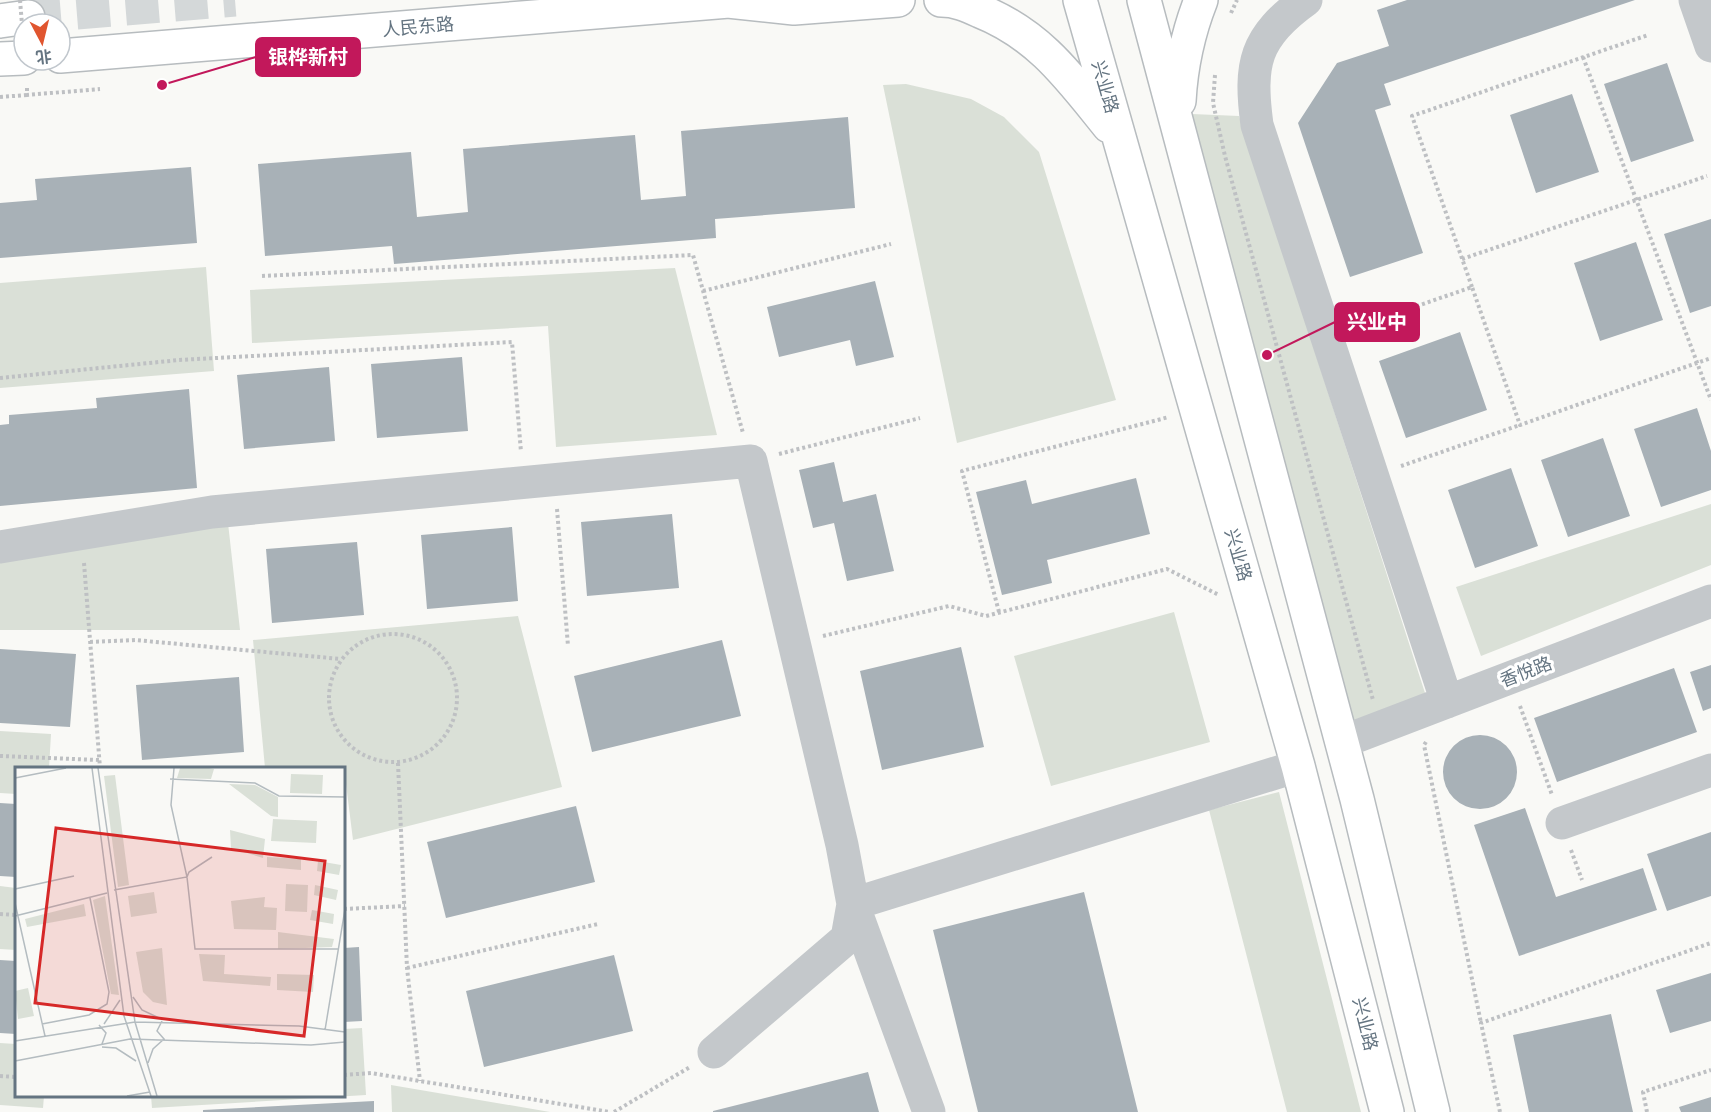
<svg xmlns="http://www.w3.org/2000/svg" width="1711" height="1112" viewBox="0 0 1711 1112" font-family="'Work Sans','Noto Sans SC',sans-serif">
	<style>
		.green { fill: #dae0d7 }
		.building { fill: #a8b1b7 }
		.lines { fill: none; stroke-linecap: round; stroke-linejoin: round }
		.major-tunnel { stroke: #d4d8d9; stroke-width: 33; stroke-dasharray: 33 16; stroke-linecap: butt }
		.major-casing { stroke: #b7bcbf; stroke-width: 36 }
		.path { stroke: #bec0c3; stroke-width: 4; stroke-dasharray: 3 3; stroke-linecap: butt }
		.minor { stroke: #c4c8cb; stroke-width: 33 }
		.major { stroke: #fff; stroke-width: 33 }
		.path-bridge { stroke: #bec0c3; stroke-width: 4; stroke-dasharray: 3 3; stroke-linecap: butt }
		.labels { text-anchor: middle; stroke-width: 6; stroke-linejoin: round; paint-order: stroke }
		.street-label { font-size: 18px; fill: #647481; stroke: #fff }
		.inset-road { fill: none; stroke: #b4bcc0; stroke-width: 1.5 }
		.view { fill: #d62828; fill-opacity: 0.15; stroke: #d62828; stroke-width: 3 }
		.inset-edge { fill: none; stroke: #647481; stroke-width: 3 }
		.leader { fill: none; stroke: #c2185b; stroke-width: 2 }
		.callout-dot { fill: #c2185b; stroke: #fff; stroke-width: 2 }
		.callout { fill: #c2185b; stroke: #c2185b; stroke-width: 2 }
		.callout-label { font-size: 20px; text-anchor: middle; font-weight: bold; fill: #fff }
	</style>
	<rect width="100%" height="100%" fill="#f9f9f6"/>
	<path class="green" d="M906 84 971 99 1004 117 1039 152 1116 400 957 443 883 85Z
		M1192 114 1239 116 1425 693 1354 724Z
		M206 267 214 371 0 388V283Z
		M675 268 717 435 556 447 548 326 252 343 250 290Z
		M1711 504V565L1481 656 1456 587Z
		M228 523 240 630H0V557Z
		M1174 612 1210 742 1051 786 1014 656Z
		M518 616 562 787 353 840 344 768H265L253 640Z
		M0 731 51 734 49 768H16V794L0 793Z
		M1279 792 1361 1112H1287L1209 810Z
		M0 886 16 888V950L0 949Z
		M362 1028 366 1095 152 1108 151 1096H344V1029Z
		M0 1043 16 1044V1096H44L43 1108 0 1105Z
		M391 1085 550 1112H392Z"/>
	<path class="building" d="M1407 0H1635L1384 84 1391 105 1375 110 1423 253 1350 277 1298 123 1337 63 1389 46 1377 10Z
		M1667 63 1694 141 1631 162 1604 84Z
		M1572 94 1599 172 1536 193 1510 115Z
		M848 117 855 208 715 219 716 238 394 264 392 246 265 256 258 164 411 152 417 217 468 212 463 149 635 135 641 200 686 196 681 131Z
		M191 167 197 243 0 258V203L37 200 35 179Z
		M1711 219V306L1690 313 1664 234Z
		M1636 242 1663 320 1600 341 1574 263Z
		M875 281 894 357 856 366 850 340 779 357 767 307Z
		M1460 332 1487 410 1406 438 1379 361Z
		M462 357 468 431 377 438 371 364Z
		M329 367 335 441 244 449 237 375Z
		M189 389 197 488 0 506V425L9 424V415L97 408 96 398Z
		M1697 408 1711 451V490L1661 507 1634 429Z
		M1603 438 1630 516 1568 537 1541 460Z
		M834 462 843 502 876 494 894 571 847 581 834 523 813 528 799 470Z
		M1511 468 1538 546 1475 568 1448 490Z
		M1136 478 1150 534 1047 560 1052 583 1002 595 976 492 1026 480 1032 504Z
		M672 514 679 588 587 596 581 522Z
		M512 527 518 601 427 609 421 535Z
		M357 542 364 615 272 623 266 549Z
		M722 640 741 716 592 752 574 676Z
		M961 647 984 747 882 770 860 671Z
		M0 649 76 654 70 727 0 723Z
		M1711 665V708L1703 711 1690 672Z
		M1674 668 1697 732 1557 782 1534 718Z
		M239 677 244 752 142 760 136 685Z
		M1443 772a37 37 0 1 1 74 0a37 37 0 1 1-74 0Z
		M0 803 16 804V877L0 876Z
		M576 806 595 882 446 918 427 842Z
		M1525 808 1556 897 1643 868 1657 910 1519 956 1474 825Z
		M1711 832V896L1667 911 1647 854Z
		M1084 892 1138 1112H978L933 930Z
		M359 947 362 1021 344 1022V948Z
		M614 955 633 1031 484 1067 466 991Z
		M0 960 16 961V1034L0 1033Z
		M1711 973V1021L1670 1033 1656 990Z
		M1611 1014 1633 1112H1529L1513 1035Z
		M868 1072 879 1112H713V1111Z
		M1711 1097V1112H1681L1679 1107Z
		M374 1101V1112H203V1110Z"/>
	<g class="lines">
		<path class="major-tunnel" d="M28 17 235 0"/>
		<defs>
			<path id="major" d="M941 0C956 0 967 5 980 11 1040 35 1070 78 1109 126
				M1080 0 1298 766 1387 1112
				M1144 0 1357 799 1433 1112
				M728 1 794 8 898 0
				M0 21 28 17
				M60 56 741 0
				M0 59 24 58
				M1179 101C1181 65 1188 33 1201 0"/>
		</defs>
		<use href="#major" class="major-casing"/>
		<path class="path" d="M1231 13 1237 0
			M1583 57 1711 400
			M1215 75 1213 103 1225 156 1373 700
			M27 88V95L100 89
			M0 97 27 95
			M1462 259 1707 176
			M262 276 693 255 743 433
			M1472 287 1412 116 1648 35
			M703 291 891 244
			M1354 328 1472 287 1520 425 1711 358
			M0 378 179 360 512 342 521 452
			M779 454 920 418
			M1401 466 1520 425
			M557 509 568 646
			M84 563 100 768
			M999 612 962 471 1169 417
			M329 698a64 64 0 1 1 128 0a64 64 0 1 1-128 0Z
			M823 636 949 606 986 616 1167 569 1219 595
			M90 642 135 640 341 659
			M1520 706 1552 795
			M1426 742 1424 745 1481 1023
			M0 756 99 760
			M398 763 407 968 420 1081
			M1571 850 1582 880
			M344 909 405 906
			M0 914 16 915
			M407 968 598 924
			M344 1075 371 1073 610 1112
			M0 1076 16 1077
			M614 1112 690 1067
			M1500 1112 1481 1023 1711 943
			M1647 1112 1643 1092 1711 1070"/>
		<path class="minor" d="M1306 0C1254 37 1249 64 1257 125L1447 702
			M1695 0 1711 46
			M0 547 212 512 751 461 842 845 853 904 847 938 714 1052
			M1342 742 1711 601
			M1562 823 1711 770
			M929 1112 853 904 1298 766"/>
		<use href="#major" class="major"/>
		<path class="path-bridge" d="M20 0 24 49"/>
	</g>
	<g class="labels">
		<g class="street-label">
			<text transform="translate(418 27) rotate(-5)" y="6">人民东路</text>
			<text transform="translate(1105 87) rotate(74)" y="6">兴业路</text>
			<text transform="translate(1238 555) rotate(74)" y="6">兴业路</text>
			<text transform="translate(1526 672) rotate(-21)" y="6">香悅路</text>
			<text transform="translate(1365 1024) rotate(76)" y="6">兴业路</text>
		</g>
	</g>
	<g transform="translate(15 767)">
		<rect width="330" height="330" fill="#f9f9f6"/>
		<path d="M165 1H194L199 2 196 12 162 11ZM276 7 308 8 307 27 275 26ZM100 8 114 118 103 120 89 9ZM214 17 240 18 263 30V50L256 49ZM258 52 302 54 301 76 256 74ZM215 63 250 72 248 91 216 81ZM252 90 286 92V103L252 100ZM303 94 326 98 324 108 302 104ZM271 117 293 118 292 145 270 144ZM300 118 323 123 321 133 299 128ZM139 125 142 146 116 150 113 129ZM90 129 104 228 96 227 78 133ZM250 130 249 140 262 141 261 163 219 162 216 134ZM69 137 71 149 12 160 10 152ZM297 143 319 147 318 157 295 153ZM263 165 319 172 317 180 263 182ZM147 181 152 238 138 235 128 225 121 185ZM184 187 210 188 209 207 256 210 255 219 188 214ZM262 207 299 208 298 225 262 223ZM13 221 19 249 3 252 0 224Z" fill="#dae0d7"/>
		<path class="inset-road" d="M77 1 109 249 136 329M83 1 120 255 142 329M0 11 51 1M155 12 240 16 264 29 330 30M197 90 174 105 172 110 180 182H323M0 122 59 109M99 123 172 110 156 38 159 1M0 136 30 269M0 149 92 126M118 230 127 243 144 251M27 257 74 248 92 237 94 225 75 131M89 257 105 233M84 258 91 266 87 277M310 263 330 142M0 274 120 255 284 259 330 265M87 280 101 281 121 294M0 294 115 272 296 278 330 275M133 296 138 282 149 272 142 264 147 254M112 329 135 325"/>
		<path class="view" d="M41 61 310 94 289 269 20 236Z"/>
		<rect width="330" height="330" class="inset-edge"/>
	</g>
	<path class="leader" d="M162 85L256 57M1267 355L1335 322"/>
	<g class="callout-dot">
		<circle cx="162" cy="85" r="6"/>
		<circle cx="1267" cy="355" r="6"/>
	</g>
	<g class="callout">
		<rect x="256" y="38" width="104" height="38" rx="6"/>
		<rect x="1335" y="303" width="84" height="38" rx="6"/>
	</g>
	<g class="callout-label">
		<text x="308" y="64">银桦新村</text>
		<text x="1377" y="329">兴业中</text>
	</g>
	<g transform="translate(42 42) rotate(173)"><circle r="28" fill="#ffffff" stroke="#c1c7cd" stroke-width="1.5"/>
	<path d="M0-4.5L10 22L0 15L-10 22Z" fill="#e0552f"/>
	<text y="-9" font-size="16" font-weight="bold" text-anchor="middle" fill="#647481">北</text>
	</g>
</svg>
